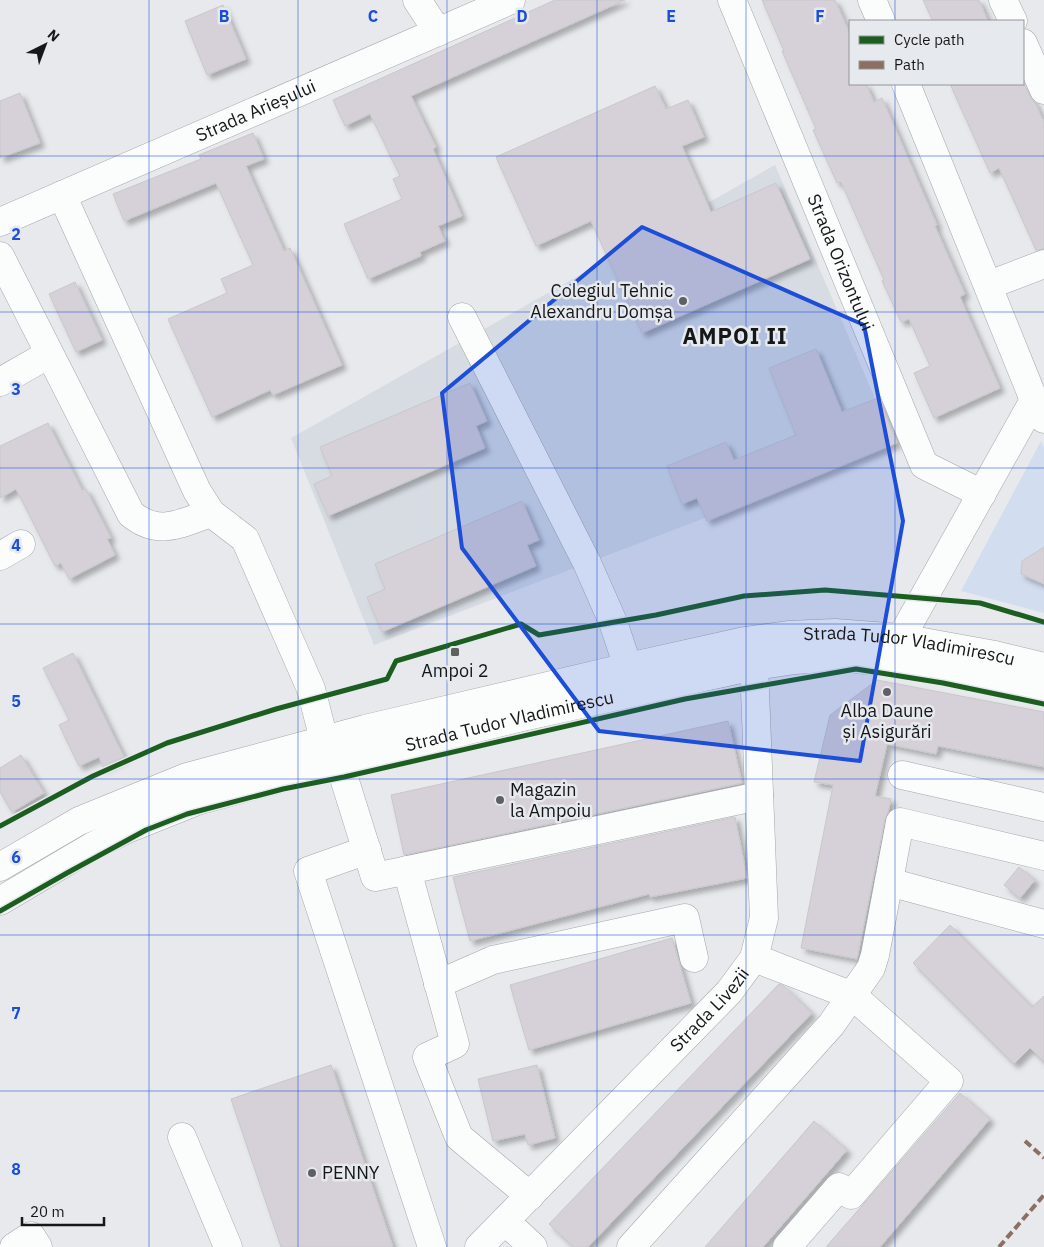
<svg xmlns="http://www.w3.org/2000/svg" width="1044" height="1247" viewBox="0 0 1044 1247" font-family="'IBM Plex Sans',sans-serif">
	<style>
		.built { fill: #d7dce3 }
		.green { fill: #d2ddef }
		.building { fill: #d6d0d8; stroke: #c8c8ca; filter: url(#shadow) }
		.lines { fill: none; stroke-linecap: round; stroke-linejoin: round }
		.minor-casing { stroke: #a4a6a8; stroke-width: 29 }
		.major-casing { stroke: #a4a6a8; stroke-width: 29 }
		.minor { stroke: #fbfcfc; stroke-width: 28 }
		.major { stroke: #fbfcfc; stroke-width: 28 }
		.quiet { stroke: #8d6e63; stroke-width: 4; stroke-dasharray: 8 4; stroke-linecap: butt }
		.cycleway-casing { stroke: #e6e9ed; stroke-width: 8 }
		.cycleway { stroke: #1b5e20; stroke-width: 5 }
		.marked { fill: #1d4ed8; fill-opacity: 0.2; stroke: #1d4ed8; stroke-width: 4; stroke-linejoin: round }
		.grid { fill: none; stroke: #1d4ed8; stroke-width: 1; stroke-opacity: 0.55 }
		.poi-dot { fill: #5f6063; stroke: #e6e9ed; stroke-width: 2 }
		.labels { text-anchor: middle; stroke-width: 5; stroke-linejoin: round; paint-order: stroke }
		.street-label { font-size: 18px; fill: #161719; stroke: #e6e9ed }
		.poi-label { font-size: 18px; fill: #161719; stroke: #e6e9ed }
		.district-label { font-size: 22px; font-weight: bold; letter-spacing: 1px; fill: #161719; stroke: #e6e9ed }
		.grid-label { font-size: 16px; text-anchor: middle; font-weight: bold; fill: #1d4ed8; stroke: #e6e9ed; stroke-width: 5; stroke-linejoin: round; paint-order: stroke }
	</style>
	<defs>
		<filter id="shadow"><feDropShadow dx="4.5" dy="4.5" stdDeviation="2.5" flood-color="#0004"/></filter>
	</defs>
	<rect width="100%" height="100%" fill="#e7e9ec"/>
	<path class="built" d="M775 165 895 445 374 645 291 438Z"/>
	<path class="green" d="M1041 441 1044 447V613L961 591Z"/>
	<path class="building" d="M555 0H625L411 96 436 147 433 149 462 216 438 226 445 241 420 252 421 256 368 279 344 224 402 199 393 179 400 176 370 114 345 126 333 100Z
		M762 0H835L850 34V84H866L874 102 882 98 937 225 935 226 965 294 960 297 1000 388 934 418 914 373 930 366 909 319 901 322 882 281 884 280 841 182 837 183 813 130 816 129 782 51H784Z
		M923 0H979L988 21H933Z
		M223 5 246 59 207 75 185 21Z
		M950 84H1024L1030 96 1035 103 1044 122V249L1036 250 999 168 990 173Z
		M655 86 666 109 688 100 704 137 682 146 711 212 776 183 810 259 642 333 591 221 536 246 496 157Z
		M20 93 40 143 0 158V101Z
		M253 133 264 159 246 166 284 251 290 248 342 365 273 395 270 390 212 417 168 319 227 293 221 279 253 265 216 183 124 221 113 194 201 159 199 155Z
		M75 282 102 340 76 352 49 294Z
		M816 349 842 412 878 398 897 443 707 521 697 498 682 504 667 466 726 442 734 460 796 435 769 368Z
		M470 383 487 421 476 426 485 448 328 516 314 484 332 476 320 447Z
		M48 423 82 490 86 489 111 538 107 539 115 555 69 579 61 563 55 566 16 489 0 498V446Z
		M522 501 539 540 527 545 536 566 382 632 367 597 385 589 375 564Z
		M1044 547V584L1021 574 1022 561Z
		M73 653 124 757 103 767 99 757 79 766 59 725 69 720 43 668Z
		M877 680 1044 712V767L938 746 936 754 887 744 875 796 891 799 888 812 885 819 857 959 801 948 833 785 814 782 830 715Z
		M728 721 742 783 404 855 391 795Z
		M21 755 44 793 12 812 0 792V768Z
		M735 817 747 878 650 897 649 894 470 941 453 877Z
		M1019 867 1035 880 1020 898 1004 885Z
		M950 925 1032 1007 1044 996V1062L1030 1048 1014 1064 913 963Z
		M672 938 691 1003 529 1050 510 985Z
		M779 984 784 986 812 1013 588 1247H574L549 1224Z
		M331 1065 393 1247H281L231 1099Z
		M537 1065 555 1138 528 1145 525 1134 493 1141 478 1079Z
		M960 1093 990 1119 880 1247H826Z
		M814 1121 847 1150 763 1247H705Z"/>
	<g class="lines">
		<defs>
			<g id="minor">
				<path d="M417 0 438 32"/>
				<path id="s1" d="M732 0 924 465 982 494"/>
				<path d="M872 0 881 21"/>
				<path d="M1003 0 1013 21"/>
				<path d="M1023 43 1044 90"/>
				<path d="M906 84 1034 400 1044 419"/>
				<path d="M62 195 197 491 211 513 245 539 311 689 324 740"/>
				<path id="s2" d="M0 222 511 0"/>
				<path d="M0 256 131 514C159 537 181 523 211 513"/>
				<path d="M989 285 1044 264"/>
				<path d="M462 317 587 563 613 622 628 667"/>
				<path d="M0 382 49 354"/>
				<path d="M0 556 21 544"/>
				<path d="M901 638 1034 400"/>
				<path d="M339 762 375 877 759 796"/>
				<path d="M902 775 1044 807"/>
				<path d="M367 850 308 871 432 1247"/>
				<path d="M407 870 455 1044 427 1057 459 1137 530 1196"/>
				<path d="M889 882 1044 924"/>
				<path d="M754 958 853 996 949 1081 851 1195 839 1187 787 1247"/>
				<path d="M438 984 493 960 685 918 694 958"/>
				<path d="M182 1137 228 1247"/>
				<path d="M505 1221 533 1247"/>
				<path d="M14 1247 31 1236 38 1247"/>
				<path id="s3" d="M479 1247 729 992 754 958 764 918 754 666"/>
				<path d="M631 1247 831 1025 871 968 875 955 900 822 1044 856"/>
			</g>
			<g id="major">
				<path id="s4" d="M0 867 79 821 187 777 365 729 628 667 745 641 788 635 835 633 901 638 995 655 1044 667"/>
				<path id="s5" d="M0 901 93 846 127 829 197 801 371 754 527 716 754 666 795 660 839 657 902 664 995 679 1044 691"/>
			</g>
		</defs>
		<use href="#minor" class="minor-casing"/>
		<use href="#major" class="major-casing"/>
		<use href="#minor" class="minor"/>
		<use href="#major" class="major"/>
		<path class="quiet" d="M1025 1141 1044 1158
			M999 1247 1044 1195"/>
		<defs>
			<path id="cycleway" d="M0 826 93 776 167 743 276 709 387 679 396 661 521 624 539 635 656 615 744 596 825 590 980 603 1044 622
				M0 911 67 873 146 830 187 814 283 789 344 777 685 699 856 669 943 683 1044 704"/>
		</defs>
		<use href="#cycleway" class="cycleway-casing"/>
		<use href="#cycleway" class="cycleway"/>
	</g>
	<path class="marked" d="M642 227 864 325 903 521 860 761 599 731 462 548 442 393Z"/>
	<path class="grid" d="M149 0V1247M298 0V1247M447 0V1247M597 0V1247M746 0V1247M895 0V21M895 84V1247M0 156H1044M0 312H1044M0 468H1044M0 624H1044M0 779H1044M0 935H1044M0 1091H1044"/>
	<g class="poi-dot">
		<circle cx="683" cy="301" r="5"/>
		<rect x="450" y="647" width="10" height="10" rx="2.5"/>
		<circle cx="887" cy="692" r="5"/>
		<circle cx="500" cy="800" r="5"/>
		<circle cx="312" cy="1173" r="5"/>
	</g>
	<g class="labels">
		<g class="street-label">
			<text dy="6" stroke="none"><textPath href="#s2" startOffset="279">Strada Arieșului</textPath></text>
			<text dy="6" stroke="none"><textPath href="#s1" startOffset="284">Strada Orizontului</textPath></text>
			<text dy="6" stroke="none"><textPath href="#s4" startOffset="948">Strada Tudor Vladimirescu</textPath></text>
			<text dy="6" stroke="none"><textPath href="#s5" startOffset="544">Strada Tudor Vladimirescu</textPath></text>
			<text dy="6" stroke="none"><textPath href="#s3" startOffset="331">Strada Livezii</textPath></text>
		</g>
		<g class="poi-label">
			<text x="673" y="297" text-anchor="end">Colegiul Tehnic<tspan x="673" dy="21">Alexandru Domșa</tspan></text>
			<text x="455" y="677">Ampoi 2</text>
			<text x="887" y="717">Alba Daune<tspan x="887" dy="21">și Asigurări</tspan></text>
			<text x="510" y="796" text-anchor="start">Magazin<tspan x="510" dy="21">la Ampoiu</tspan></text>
			<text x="322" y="1179" text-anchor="start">PENNY</text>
		</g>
		<g class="district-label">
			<text x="735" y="344">AMPOI II</text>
		</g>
	</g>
	<g class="grid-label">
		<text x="224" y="22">B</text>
		<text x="373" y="22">C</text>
		<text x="522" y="22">D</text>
		<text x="671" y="22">E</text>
		<text x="820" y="22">F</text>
		<text x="16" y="240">2</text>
		<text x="16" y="395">3</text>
		<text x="16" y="551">4</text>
		<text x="16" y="707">5</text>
		<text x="16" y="863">6</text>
		<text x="16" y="1019">7</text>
		<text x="16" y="1175">8</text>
	</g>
	<rect x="849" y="20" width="175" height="65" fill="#e6e9ed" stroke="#939598"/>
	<rect x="859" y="36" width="25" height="8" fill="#1b5e20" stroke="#939598"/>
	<text x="894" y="45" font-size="15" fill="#161719">Cycle path</text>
	<rect x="859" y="61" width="25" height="8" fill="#8d6e63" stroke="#939598"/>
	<text x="894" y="70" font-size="15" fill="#161719">Path</text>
	<g transform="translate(45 45) rotate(42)" stroke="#e6e9ed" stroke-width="4" paint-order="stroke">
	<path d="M0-4L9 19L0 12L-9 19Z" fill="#161719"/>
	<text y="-8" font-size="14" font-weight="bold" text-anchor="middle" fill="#161719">N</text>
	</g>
	<path d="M22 1217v8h82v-8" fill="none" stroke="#161719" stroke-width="2.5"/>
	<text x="30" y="1217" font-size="15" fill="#161719" stroke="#e6e9ed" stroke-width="4" paint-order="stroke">20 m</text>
</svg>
